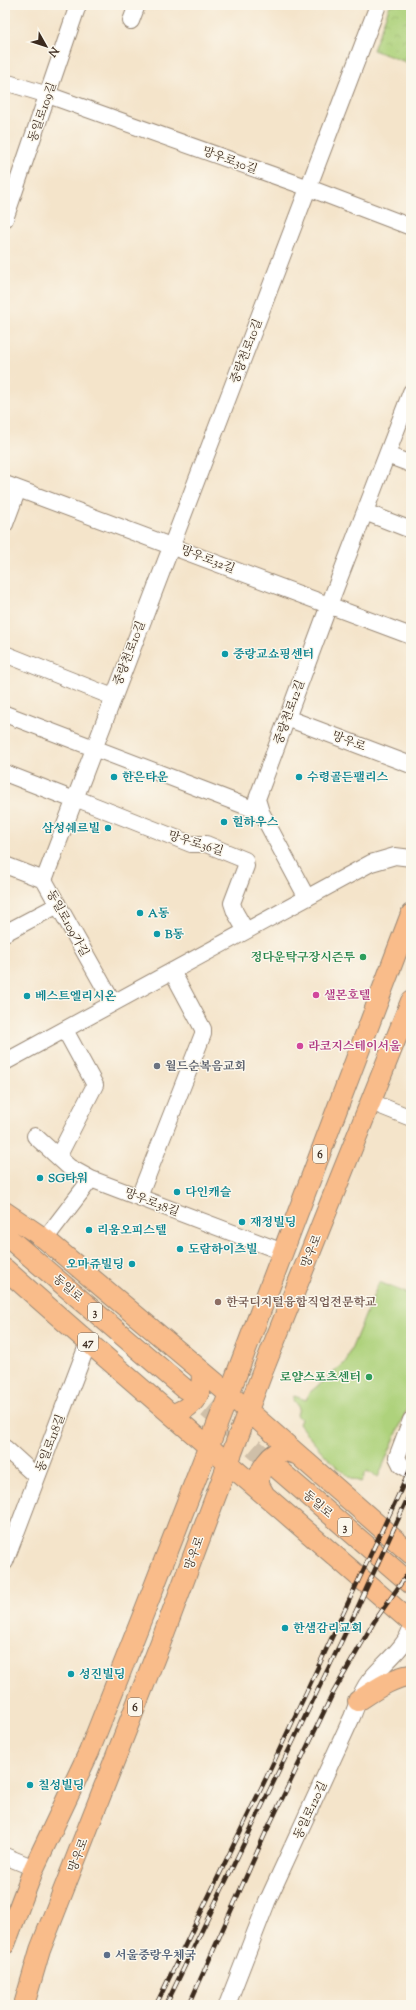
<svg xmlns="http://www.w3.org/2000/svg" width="416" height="2010" viewBox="0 0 416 2010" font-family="'Sorts Mill Goudy','Noto Serif KR',serif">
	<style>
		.grass { fill: #aed27b; stroke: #747e4c }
		.park { fill: url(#park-crowns); stroke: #747e4c }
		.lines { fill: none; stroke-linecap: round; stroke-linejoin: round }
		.major-tunnel { stroke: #cfbfa8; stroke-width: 20; stroke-dasharray: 20 10; stroke-linecap: butt }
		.minor-casing { stroke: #988774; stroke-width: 18 }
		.major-casing { stroke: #988774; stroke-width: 22 }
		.minor { stroke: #fff; stroke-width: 16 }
		.major { stroke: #f9bc8a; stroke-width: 20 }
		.rail-casing { stroke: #3b2a1e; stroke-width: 4.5 }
		.rail { stroke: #fbf7ec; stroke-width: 3; stroke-dasharray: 9; stroke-linecap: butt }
		.culture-dot { fill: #0f9aa8; stroke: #fbf7ec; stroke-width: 1.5 }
		.leisure-dot { fill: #2e9e5b; stroke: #fbf7ec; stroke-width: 1.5 }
		.hotel-dot { fill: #d1479c; stroke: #fbf7ec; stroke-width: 1.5 }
		.worship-dot { fill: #6b7280; stroke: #fbf7ec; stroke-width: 1.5 }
		.education-dot { fill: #8d6e63; stroke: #fbf7ec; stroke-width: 1.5 }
		.service-dot { fill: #5c6f8a; stroke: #fbf7ec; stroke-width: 1.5 }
		.labels { text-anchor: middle; stroke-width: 3; stroke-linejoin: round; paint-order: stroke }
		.shield { fill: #fbf7ec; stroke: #75685c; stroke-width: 1 }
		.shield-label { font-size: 11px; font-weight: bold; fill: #3b2a1e }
		.street-label { font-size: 12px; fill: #3b2a1e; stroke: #fbf7ec }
		.culture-label { font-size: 12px; font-weight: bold; fill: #0d838f; stroke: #fbf7ec; text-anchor: start }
		.leisure-label { font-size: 12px; font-weight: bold; fill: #27864d; stroke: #fbf7ec; text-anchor: end }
		.hotel-label { font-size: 12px; font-weight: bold; fill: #b23c85; stroke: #fbf7ec; text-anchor: start }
		.worship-label { font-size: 12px; font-weight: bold; fill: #5b616d; stroke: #fbf7ec; text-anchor: start }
		.education-label { font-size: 12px; font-weight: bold; fill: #785e54; stroke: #fbf7ec; text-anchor: start }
		.service-label { font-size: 12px; font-weight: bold; fill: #4e5e75; stroke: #fbf7ec; text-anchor: start }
	</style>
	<defs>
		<pattern id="park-crowns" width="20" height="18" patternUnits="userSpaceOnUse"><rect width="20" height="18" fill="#aed27b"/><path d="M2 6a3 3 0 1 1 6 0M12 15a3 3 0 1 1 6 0" fill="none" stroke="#97b46a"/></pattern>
	</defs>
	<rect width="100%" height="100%" fill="#fbf7ec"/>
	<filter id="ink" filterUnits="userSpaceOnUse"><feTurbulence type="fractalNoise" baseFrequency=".025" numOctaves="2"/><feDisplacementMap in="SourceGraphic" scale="8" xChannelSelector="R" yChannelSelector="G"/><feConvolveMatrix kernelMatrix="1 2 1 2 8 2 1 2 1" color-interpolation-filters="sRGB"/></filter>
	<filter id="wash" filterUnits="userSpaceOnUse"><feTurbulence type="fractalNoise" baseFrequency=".012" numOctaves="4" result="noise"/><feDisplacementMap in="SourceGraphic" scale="16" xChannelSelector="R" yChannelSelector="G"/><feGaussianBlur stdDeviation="0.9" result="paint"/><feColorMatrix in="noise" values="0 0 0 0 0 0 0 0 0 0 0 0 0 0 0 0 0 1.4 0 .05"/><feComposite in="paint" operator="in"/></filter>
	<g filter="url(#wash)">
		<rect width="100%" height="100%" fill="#f4e4ca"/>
		<path class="grass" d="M379 1282 411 1295V1400L378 1477 367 1471 361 1482C341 1477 311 1440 299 1424L301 1419 297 1415 299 1408 293 1400 294 1396 306 1400 309 1393 346 1362Z"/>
		<path class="park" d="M390 5H411V64L373 50Z"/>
	</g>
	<g filter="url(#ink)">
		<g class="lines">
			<path class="major-tunnel" d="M185 1389 279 1470"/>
			<defs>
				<path id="minor" d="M131 21 137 5
					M5 82 48 95 309 188 411 227
					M5 219 78 5
					M387 455 411 464
					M5 484 411 636
					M365 512 411 530
					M5 524 18 489
					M5 654 113 697
					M5 714 261 812
					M287 718 411 765
					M5 773 74 800
					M75 798 191 844H206L245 860 246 866 232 903 235 912 246 931
					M5 865 44 880 113 1003
					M44 880C154 588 267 297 378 5
					M307 898 261 812 257 799 329 605 411 392
					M5 933 58 905
					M5 1062 371 863 395 856 411 858
					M371 1102 411 1118
					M35 1136 69 1167 91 1179
					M58 1157 95 1085 65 1030
					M139 1197 203 1034V1029L172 971
					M45 1239 91 1179 283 1252
					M411 1420 397 1457 401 1465 411 1471
					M5 1448 37 1477
					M5 1562 88 1343
					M5 1856 34 1868
					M227 2005 267 1902 352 1717C357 1705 361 1691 369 1681 381 1665 407 1647 411 1627"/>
				<path id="major" d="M5 1212 45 1239 229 1394 411 1554
					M5 1235 185 1389
					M5 1269C139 1388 276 1504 411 1622
					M171 1414C192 1410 205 1392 201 1371
					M279 1470 411 1584
					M264 1494C262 1490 259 1486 259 1482 258 1471 271 1452 283 1451 287 1451 292 1453 296 1454
					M358 1701C375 1690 391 1678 411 1675
					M5 1944 34 1868 89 1752 143 1615 229 1394 411 914
					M24 2005 40 1950 162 1639 262 1373 411 1001"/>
			</defs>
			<use href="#minor" class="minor-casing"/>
			<use href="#major" class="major-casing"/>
			<use href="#minor" class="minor"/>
			<use href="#major" class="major"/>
			<defs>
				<path id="rail" d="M156 2005 269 1772 411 1468
					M166 2005 356 1611 411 1491
					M189 2005 266 1832 333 1693 374 1622 411 1569"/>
			</defs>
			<use href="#rail" class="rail-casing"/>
			<use href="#rail" class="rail"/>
		</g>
	</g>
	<g class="culture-dot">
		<circle cx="225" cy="654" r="4"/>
		<circle cx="114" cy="777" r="4"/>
		<circle cx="299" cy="777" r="4"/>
		<circle cx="224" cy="822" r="4"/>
		<circle cx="108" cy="828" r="4"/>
		<circle cx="140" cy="913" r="4"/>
		<circle cx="157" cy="934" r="4"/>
		<circle cx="27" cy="996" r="4"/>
		<circle cx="40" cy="1178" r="4"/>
		<circle cx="177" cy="1192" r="4"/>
		<circle cx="242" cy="1222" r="4"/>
		<circle cx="89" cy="1230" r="4"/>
		<circle cx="180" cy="1249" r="4"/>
		<circle cx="132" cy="1264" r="4"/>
		<circle cx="285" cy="1628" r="4"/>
		<circle cx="71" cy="1674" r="4"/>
		<circle cx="30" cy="1785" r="4"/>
	</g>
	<g class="leisure-dot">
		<circle cx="363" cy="957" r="4"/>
		<circle cx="369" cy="1377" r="4"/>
	</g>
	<g class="hotel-dot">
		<circle cx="316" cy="995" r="4"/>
		<circle cx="300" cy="1046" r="4"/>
	</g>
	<circle class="worship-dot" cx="157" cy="1066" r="4"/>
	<circle class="education-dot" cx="218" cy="1302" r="4"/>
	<circle class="service-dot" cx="107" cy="1955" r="4"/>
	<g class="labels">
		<g class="shield">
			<rect x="313" y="1145" width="14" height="18" rx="3"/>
			<rect x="88" y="1303" width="14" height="18" rx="3"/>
			<rect x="78" y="1333" width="20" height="18" rx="3"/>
			<rect x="338" y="1518" width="14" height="18" rx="3"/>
			<rect x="128" y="1698" width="14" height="18" rx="3"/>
		</g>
		<g class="shield-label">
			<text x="320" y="1158">6</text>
			<text x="95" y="1316">3</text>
			<text x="88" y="1346">47</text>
			<text x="345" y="1531">3</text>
			<text x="135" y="1711">6</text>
		</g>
		<g class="street-label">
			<text transform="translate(42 112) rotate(-71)" y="4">동일로109길</text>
			<text transform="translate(230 160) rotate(20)" y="4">망우로30길</text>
			<text transform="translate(246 351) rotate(-69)" y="4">중랑천로10길</text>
			<text transform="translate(208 559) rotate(21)" y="4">망우로32길</text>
			<text transform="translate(129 653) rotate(-69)" y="4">중랑천로10길</text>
			<text transform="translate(289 712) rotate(-70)" y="4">중랑천로12길</text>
			<text transform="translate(349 741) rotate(21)" y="4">망우로</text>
			<text transform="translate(196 843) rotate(17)" y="4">망우로36길</text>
			<text transform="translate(68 923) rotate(61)" y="4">동일로109가길</text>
			<text transform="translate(152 1202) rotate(21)" y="4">망우로38길</text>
			<text transform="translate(311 1251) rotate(-68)" y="4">망우로</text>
			<text transform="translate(68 1288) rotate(41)" y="4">동일로</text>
			<text transform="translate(50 1443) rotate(-69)" y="4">동일로118길</text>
			<text transform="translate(318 1504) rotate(41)" y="4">동일로</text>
			<text transform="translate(194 1553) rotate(-70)" y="4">망우로</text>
			<text transform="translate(310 1810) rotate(-65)" y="4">동일로120길</text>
			<text transform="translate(78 1855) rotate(-69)" y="4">망우로</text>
		</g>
		<g class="culture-label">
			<text x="233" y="658">중랑교쇼핑센터</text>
			<text x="122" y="781">한은타운</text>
			<text x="307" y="781">수령골든팰리스</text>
			<text x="232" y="826">힐하우스</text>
			<text x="100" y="832" text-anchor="end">삼성쉐르빌</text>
			<text x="148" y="917">A동</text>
			<text x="165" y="938">B동</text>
			<text x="35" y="1000">베스트엘리시온</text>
			<text x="48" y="1182">SG타워</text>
			<text x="185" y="1196">다인캐슬</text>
			<text x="250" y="1226">재정빌딩</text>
			<text x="97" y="1234">리움오피스텔</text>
			<text x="188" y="1253">도람하이츠빌</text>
			<text x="124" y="1268" text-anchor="end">오마쥬빌딩</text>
			<text x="293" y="1632">한샘감리교회</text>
			<text x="79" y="1678">성진빌딩</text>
			<text x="38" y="1789">칠성빌딩</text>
		</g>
		<g class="leisure-label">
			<text x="355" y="961">정다운탁구장시즌투</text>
			<text x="361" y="1381">로얄스포츠센터</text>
		</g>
		<g class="hotel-label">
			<text x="324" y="999">샐몬호텔</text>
			<text x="308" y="1050">라코지스테이서울</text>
		</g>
		<g class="worship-label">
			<text x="165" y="1070">월드순복음교회</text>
		</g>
		<g class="education-label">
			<text x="226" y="1306">한국디지털융합직업전문학교</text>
		</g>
		<g class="service-label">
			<text x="115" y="1959">서울중랑우체국</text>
		</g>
	</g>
	<rect width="416" height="2010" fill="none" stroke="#fbf7ec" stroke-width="20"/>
	<g transform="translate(46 46) rotate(129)" stroke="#fbf7ec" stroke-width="3" paint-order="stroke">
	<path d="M0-3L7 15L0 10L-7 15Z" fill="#3b2a1e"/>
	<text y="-6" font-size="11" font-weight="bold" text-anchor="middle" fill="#3b2a1e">N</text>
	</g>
</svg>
